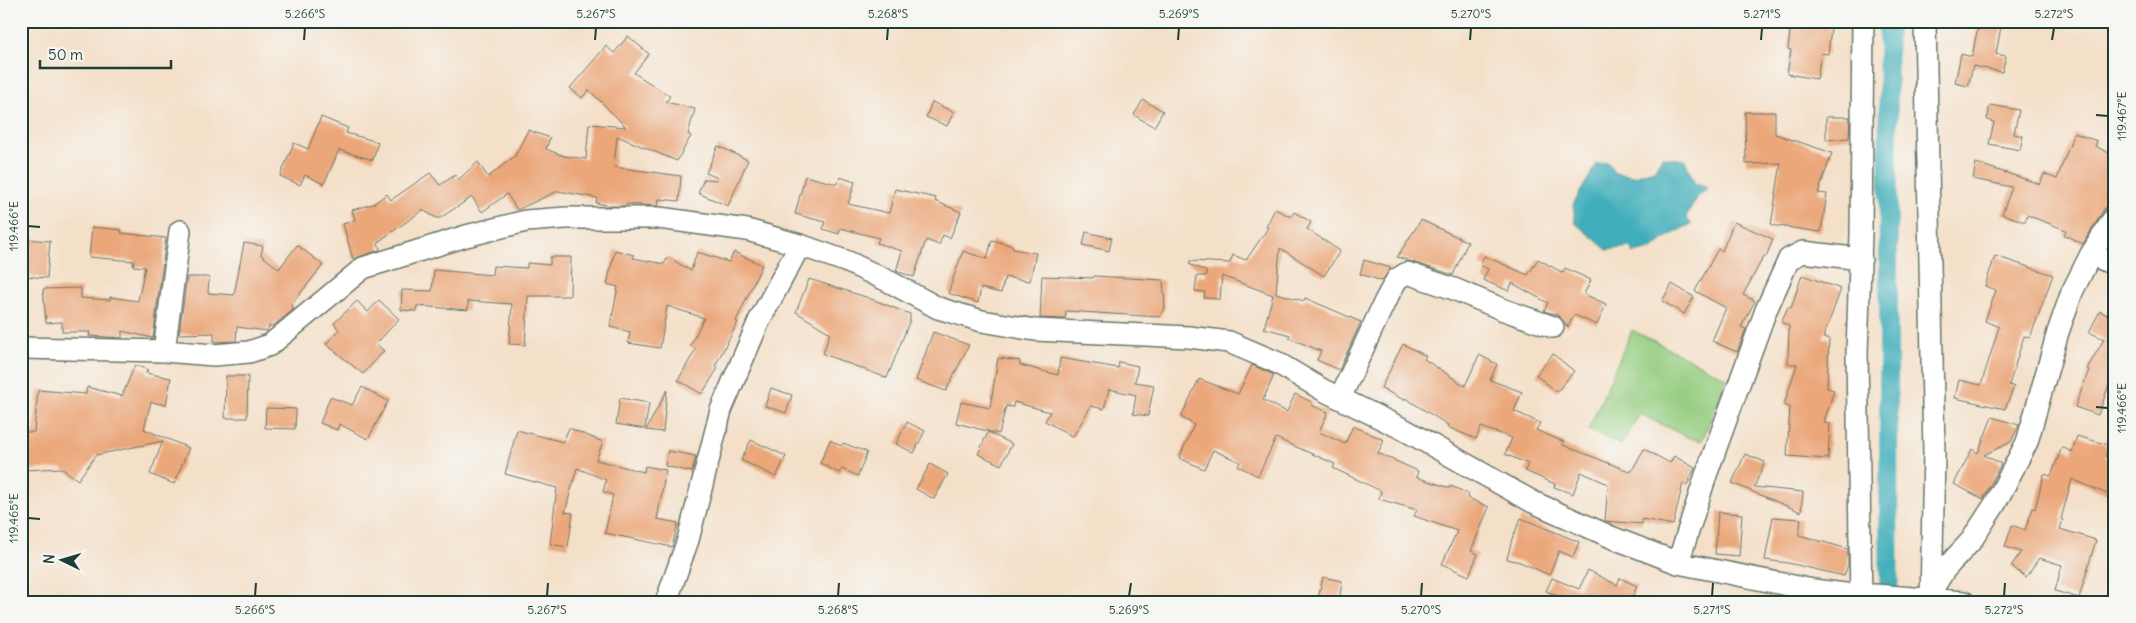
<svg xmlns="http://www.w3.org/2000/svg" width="2136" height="623" viewBox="0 0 2136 623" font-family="Delius,sans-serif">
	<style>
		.green { fill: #95ce81; stroke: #5a865a }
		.water { fill: #3faeba; stroke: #2f7677 }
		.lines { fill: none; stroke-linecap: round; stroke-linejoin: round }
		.canal { stroke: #3faeba; stroke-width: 19 }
		.building { fill: #eba77a }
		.minor-casing { stroke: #6a7668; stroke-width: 24 }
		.minor { stroke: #fff; stroke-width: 21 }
		.ticks { fill: none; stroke: #1f3d34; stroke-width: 2 }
		.neatline { fill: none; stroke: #1f3d34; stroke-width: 2 }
		.ticks-label { font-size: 12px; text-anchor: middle; fill: #1f3d34 }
	</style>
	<rect width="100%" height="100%" fill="#f6f6f2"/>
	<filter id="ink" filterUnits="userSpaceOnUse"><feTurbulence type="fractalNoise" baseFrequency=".02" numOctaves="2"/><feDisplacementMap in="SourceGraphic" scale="10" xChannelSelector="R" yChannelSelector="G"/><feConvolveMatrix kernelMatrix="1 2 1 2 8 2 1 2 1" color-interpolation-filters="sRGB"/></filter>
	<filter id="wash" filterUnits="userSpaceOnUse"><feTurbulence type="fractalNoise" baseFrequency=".0096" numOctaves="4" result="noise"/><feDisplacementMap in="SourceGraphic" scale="20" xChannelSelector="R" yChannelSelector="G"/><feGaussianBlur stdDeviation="1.12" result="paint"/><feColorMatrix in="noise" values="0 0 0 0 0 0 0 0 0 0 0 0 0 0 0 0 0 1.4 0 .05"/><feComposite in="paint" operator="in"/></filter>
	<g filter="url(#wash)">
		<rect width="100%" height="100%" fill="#f4e0c9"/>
		<path class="green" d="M1632 330 1727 378 1702 441 1689 438 1640 414 1621 445 1588 430Z"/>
		<path class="water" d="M1662 157 1685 160 1695 184H1701L1708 189 1699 195 1686 217 1691 224 1664 239 1652 249 1634 253 1630 247 1607 250 1575 223 1573 204 1597 164 1608 162 1615 173 1633 176 1654 170Z"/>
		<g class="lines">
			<path class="canal" d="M1888 21 1889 602"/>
		</g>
		<g id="blocks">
			<path class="building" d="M1979 21H2002L1996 54 2006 56 2002 72 1973 66 1968 86 1955 83 1961 54 1972 57Z
				M1791 23 1831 28 1828 54 1821 53 1817 79 1787 74 1791 50 1788 49Z
				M628 36 649 54 634 73 670 96 666 102 695 109 688 134 691 136 677 161 617 136 614 167 681 176 679 201 659 199 658 206 626 204V206H612L596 203 597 198 558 191 517 210 507 194 482 212 472 197 440 218H436L423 210 378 242 380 250 353 259 343 224 355 220 352 210 373 204 387 194 391 200 430 173 440 185 455 175 458 180 478 162 488 177 515 156 528 130 550 138 546 149 564 156 586 159 589 124 626 127 589 90 582 98 570 88 606 46 614 53Z
				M1143 100 1163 111 1154 127 1134 115Z
				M932 102 954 112 947 126 926 117Z
				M1990 105 2019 110 2014 134 2023 136 2020 150 1989 144 1994 122 1987 120Z
				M1745 112H1775V134L1832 153 1818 193 1827 194 1821 232 1771 225 1781 163 1746 164Z
				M321 117 348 128 346 133 378 142 373 160 339 150 324 184 305 175 300 185 280 176 294 143 308 149Z
				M1826 117H1850L1849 138 1826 140Z
				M2074 133 2097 141 2095 146 2115 156V201L2104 209 2083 244 2064 235 2066 230 2027 215 2025 222 2002 214 2012 187 1973 179 1976 163 2040 184 2044 174 2057 179Z
				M718 146 748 160 728 206 698 193 704 179 717 180 718 178 706 173Z
				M805 176 837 184 840 177 855 182 848 204 889 213 895 189 936 198 935 201 961 212 950 238 943 235 939 245 926 240 914 277 896 271 902 251 877 243 879 238 840 228 839 234 823 229 825 222 795 214Z
				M1275 209 1291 217 1294 212 1311 222 1307 229 1340 251 1324 276 1280 248 1276 293 1304 301 1305 298 1361 322 1339 370 1317 360 1321 351 1289 338 1290 335 1264 328 1273 295 1222 276 1220 299 1204 298 1205 292 1195 291 1197 276H1206V271L1189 264 1190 261 1230 263 1233 255 1246 260 1268 228 1266 227Z
				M1421 220 1468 242 1453 275 1397 257Z
				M1734 222 1773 239 1766 257 1764 256 1743 295 1755 301 1741 327 1746 329 1737 352 1712 341 1726 308 1695 291 1718 249 1722 251Z
				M92 227 122 230 121 233 166 238 153 338 122 331V338L89 336 90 332H62V322L46 323 43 289 81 288V298L110 300V297L138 301 145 267 133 266 134 261 89 257Z
				M1086 232 1112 238 1109 251 1083 245Z
				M25 239 50 241 47 278 22 276Z
				M992 240 1013 246V249L1036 253 1030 281 1005 277 1001 293 981 288 978 303 948 293 963 251 987 259Z
				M244 243 263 246 261 255 279 269 297 245 323 265 291 305 294 309 273 326H269L267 331 237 327 236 341 214 342V333L179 334 187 277H209L208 293 234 295Z
				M615 250 634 255 633 258 664 264 668 257 691 271 697 252 729 262 734 252 762 265 736 321 738 322 715 366 718 368 702 394 678 380 696 349 690 346 704 318 667 306 660 348 628 343 630 332 610 327 618 287 607 284Z
				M1484 256 1528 275 1538 259 1563 273 1565 268 1591 280 1584 294 1606 304 1597 325 1574 315 1568 327 1558 315 1544 311 1548 303 1512 283 1509 291 1483 280 1488 269 1480 265Z
				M1995 256 2053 275 2030 338 2024 336 2009 385 2014 387 2005 409 1955 398 1959 380 1981 385 1999 327 1985 321 1996 290 1985 286Z
				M550 257H571L570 296H528L525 345 509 344 512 304 468 301V310L417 306 416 311 401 310 402 290 432 291 434 270 492 275 493 266 527 268V263L550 265Z
				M1364 260 1391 268 1382 281 1360 274Z
				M1802 275 1841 289 1823 338H1829L1827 388 1834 390 1824 422 1830 423 1828 459 1787 456 1790 407 1784 405 1797 364H1788L1789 326 1781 322 1788 307 1791 308Z
				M1042 276 1093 278 1094 276 1163 280 1165 308 1160 317 1066 311 1065 319 1040 318Z
				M809 279 866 297 910 314V320L887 378 823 354 830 333 796 312Z
				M1672 284 1694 297 1684 314 1662 301Z
				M379 300 399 319 376 344 384 351 363 374 326 344 339 330 334 323 357 301 368 312Z
				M2100 311 2115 319V385L2110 382 2098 415 2075 407 2089 370 2087 369 2104 339 2089 332Z
				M933 332 969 345 946 391 916 380Z
				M1403 344 1426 356 1424 359 1465 386 1479 355 1497 364 1490 380 1522 392 1514 411 1540 423 1536 430 1564 442 1563 445 1631 472 1644 449 1670 463 1674 456 1695 468 1687 485 1683 483 1673 525 1642 519V524L1605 521 1608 484 1581 472 1573 494 1554 487 1555 484 1525 471 1528 464 1505 454 1512 438 1481 427 1476 439 1447 427 1448 425 1405 398 1404 400 1381 388Z
				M1553 354 1574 371 1557 392 1536 375Z
				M998 358 1020 361V365L1058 375 1060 358 1118 368 1119 362 1138 366 1135 382 1154 385 1148 416 1133 414 1136 395 1109 389 1104 409 1091 406 1073 437 1045 421 1050 412 1014 402 1013 407 1006 406 999 434 956 423 961 402 990 408Z
				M135 365 148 370 146 373 171 378 166 405 151 402 144 429 189 448 174 484 150 474 163 441 96 455 78 480 61 468 24 470 22 432H34L38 390 86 394 87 387 122 396Z
				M1252 365 1274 375 1263 400 1287 412 1295 394 1312 402 1311 405 1328 412 1319 432 1345 444 1353 426 1384 440 1378 453 1418 471 1416 477 1450 488 1451 486 1469 494 1468 498 1489 507 1471 551 1478 554 1469 576 1442 564 1457 531 1414 516 1417 510 1379 499 1381 491 1333 468 1335 464 1276 438 1258 476 1238 466 1240 462 1213 450 1204 469 1179 458 1194 425 1181 417 1199 379 1238 394Z
				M226 376H248L247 418H225Z
				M362 387 388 401 368 439 339 424 337 430 320 423 330 397 352 405Z
				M771 388 792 395 786 413 765 406Z
				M667 390 663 432 646 430Z
				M620 398 649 403 645 429 616 424Z
				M266 408 296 409 295 429 265 428Z
				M1992 417 2019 425 2011 442 1984 455 2001 464 1983 499 1954 484 1972 449 1978 453Z
				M907 422 925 431 914 453 896 444Z
				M569 428 603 442 596 460 644 472 645 466 666 470 657 519 678 523 672 547 605 533 613 495 603 492 606 480 577 468 565 512 573 513 568 547 550 544 557 488 505 474 517 430 563 442Z
				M988 432 1012 444 1001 465 978 454Z
				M2077 436 2109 445 2105 457 2115 462V475L2107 494 2072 479 2061 519 2063 520 2060 529 2096 540 2079 598 2055 591 2062 565 2039 558 2026 577 2011 566 2021 552 2005 547 2012 525 2025 530 2033 508 2035 509 2044 474 2051 476 2062 447 2072 452Z
				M751 440 786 456 776 477 741 460Z
				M830 440 841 446 843 443 867 452 858 476 842 469 839 473 820 463Z
				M668 451 696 456 692 472 665 466Z
				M1745 454 1765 462 1754 487 1803 492 1801 512 1732 483Z
				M930 464 948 474 934 499 916 489Z
				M1718 512 1742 514 1739 556 1715 554Z
				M1773 517 1801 519 1799 535 1848 549V565L1844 576 1788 563 1765 560Z
				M1521 518 1579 542 1573 557 1559 551 1549 575 1520 562 1507 559 1512 539Z
				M1588 570 1617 585 1620 578 1637 586 1630 602H1572L1546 591 1552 578 1579 589Z
				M1323 577 1342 581 1339 602 1318 599Z"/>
		</g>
	</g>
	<g filter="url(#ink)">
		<use href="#blocks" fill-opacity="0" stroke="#6a7668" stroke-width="1"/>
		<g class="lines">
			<defs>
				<path id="minor" d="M1925 21 1934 453 1931 602
					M2091 254 2115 265
					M21 348 164 351 214 355 249 352 270 345 363 268 466 236 526 221 566 218H659L747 230 800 245 848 262 890 282 938 308 982 321 1035 330 1189 337 1229 342 1276 362 1323 390 1405 430 1533 502 1611 537 1678 563 1813 590 1861 596 1875 595 1964 602
					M164 351 180 231
					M1340 398 1385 301 1397 279 1407 273 1454 289 1504 310 1553 327
					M1678 563 1706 475 1766 310 1789 259 1803 252 1861 259
					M1931 591 1945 569 1971 541 1995 504 2027 442 2058 332 2072 292 2091 254 2115 216
					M666 602 688 540 721 410 759 321 800 245
					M1861 602 1857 353 1861 234 1863 21"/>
			</defs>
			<use href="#minor" class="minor-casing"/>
			<use href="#minor" class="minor"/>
		</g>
	</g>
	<path class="ticks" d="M304 40 305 28M595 40 596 28M887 40 888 28M1178 40 1179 28M1470 40 1471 28M1761 40 1762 28M2052 40 2054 28M2096 115 2108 116M28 226 40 227M2096 407 2108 408M28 518 40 519M255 596 256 583M547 596 548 583M838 596 839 583M1129 596 1131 583M1421 596 1422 583M1712 596 1713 583M2004 596 2005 583"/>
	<rect width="2136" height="623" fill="none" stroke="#f6f6f2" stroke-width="55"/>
	<g transform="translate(62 560) rotate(275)" stroke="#f6f6f2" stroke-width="4" paint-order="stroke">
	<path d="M0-4L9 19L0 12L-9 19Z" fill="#1f3d34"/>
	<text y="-8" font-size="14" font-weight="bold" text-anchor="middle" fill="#1f3d34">N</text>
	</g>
	<path d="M40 60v8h131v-8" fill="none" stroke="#1f3d34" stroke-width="2.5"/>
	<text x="48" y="60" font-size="15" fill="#1f3d34" stroke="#f6f6f2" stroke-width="4" paint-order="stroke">50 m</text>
	<rect x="28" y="28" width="2080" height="568" class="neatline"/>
	<g class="ticks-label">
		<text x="305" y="18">5.266°S</text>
		<text x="596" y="18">5.267°S</text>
		<text x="888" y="18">5.268°S</text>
		<text x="1179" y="18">5.269°S</text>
		<text x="1471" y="18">5.270°S</text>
		<text x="1762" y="18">5.271°S</text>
		<text x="2054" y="18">5.272°S</text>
		<text transform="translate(2122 116) rotate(-90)" y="4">119.467°E</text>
		<text transform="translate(14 226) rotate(-90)" y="4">119.466°E</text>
		<text transform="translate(2122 408) rotate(-90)" y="4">119.466°E</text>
		<text transform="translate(14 518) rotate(-90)" y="4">119.465°E</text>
		<text x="255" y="614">5.266°S</text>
		<text x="547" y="614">5.267°S</text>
		<text x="838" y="614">5.268°S</text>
		<text x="1129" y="614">5.269°S</text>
		<text x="1421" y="614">5.270°S</text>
		<text x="1712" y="614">5.271°S</text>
		<text x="2004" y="614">5.272°S</text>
	</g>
</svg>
